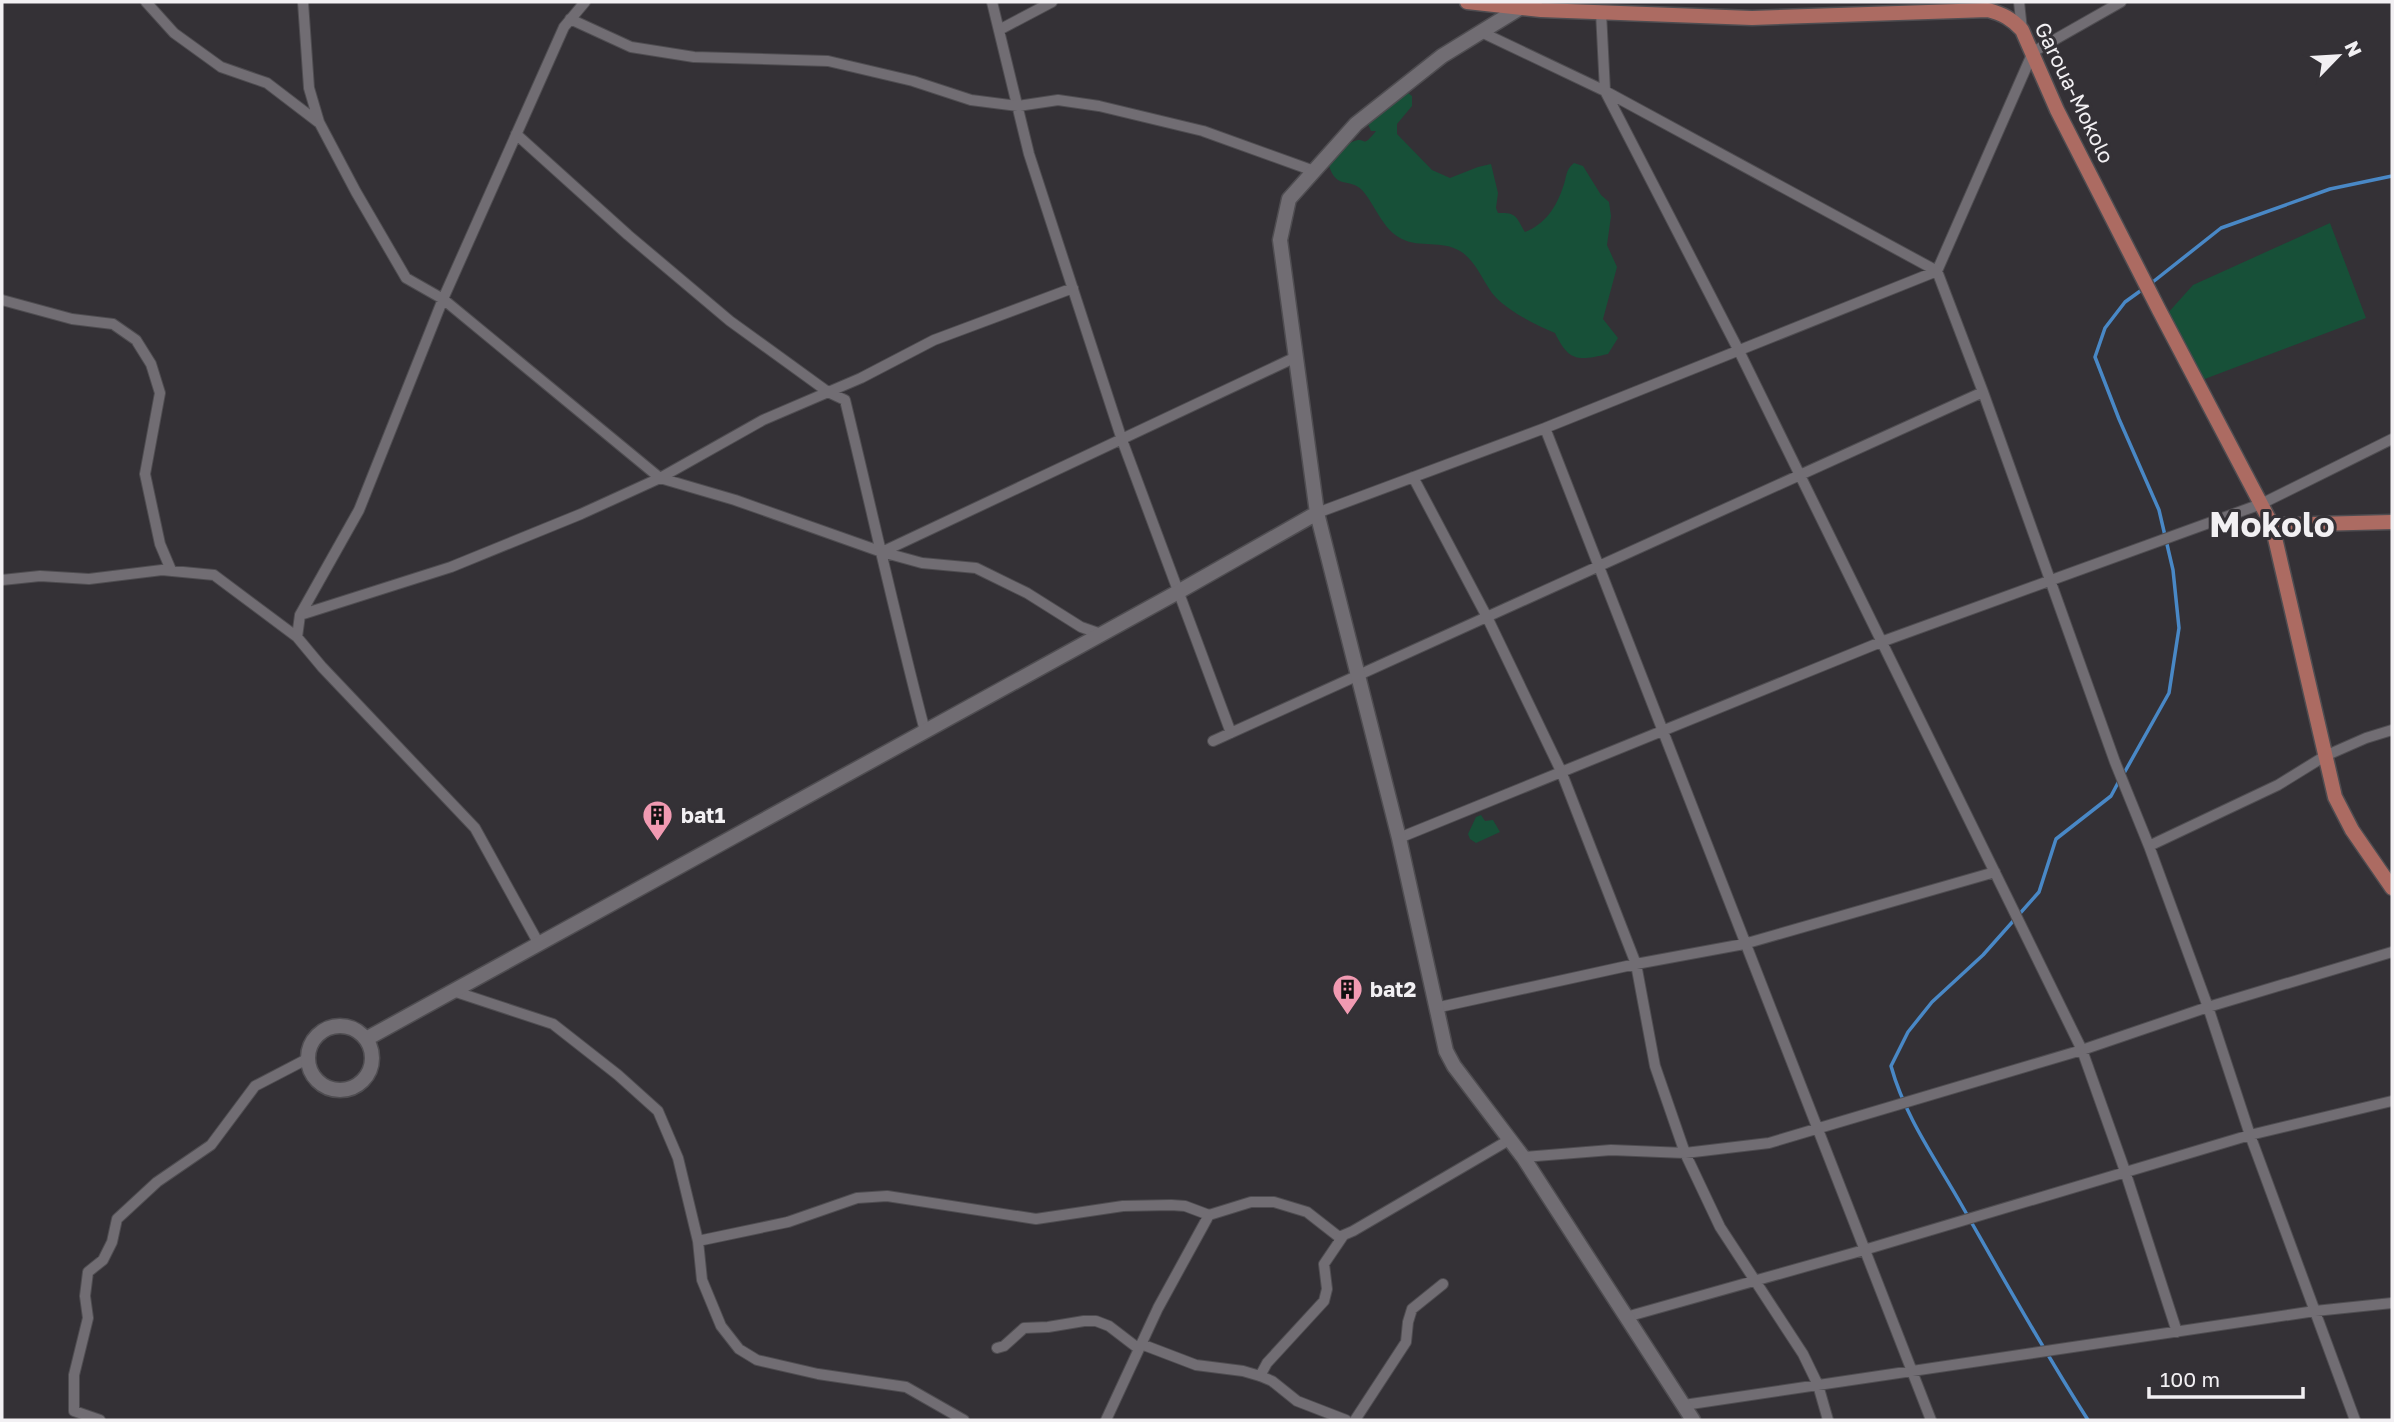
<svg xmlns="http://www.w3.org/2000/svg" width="2394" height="1422" viewBox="0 0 2394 1422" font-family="'Golos Text',sans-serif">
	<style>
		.green { fill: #175038 }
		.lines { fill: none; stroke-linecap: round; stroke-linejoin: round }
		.stream { stroke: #4988c6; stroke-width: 3.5 }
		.street-casing { stroke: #4f4d51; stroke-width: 12 }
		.secondary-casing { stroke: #4f4d51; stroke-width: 17 }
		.primary-casing { stroke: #4f4d51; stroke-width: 17 }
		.street { stroke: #716d73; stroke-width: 10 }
		.secondary { stroke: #716d73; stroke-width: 14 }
		.primary { stroke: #ac6b62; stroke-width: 14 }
		.labels { text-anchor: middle; stroke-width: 6; stroke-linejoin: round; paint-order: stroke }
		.street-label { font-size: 21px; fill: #f2f0f3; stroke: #343136 }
		.poi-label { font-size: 21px; font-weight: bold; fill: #f2f0f3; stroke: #343136; text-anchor: start }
		.town-label { font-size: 35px; font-weight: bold; fill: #f2f0f3; stroke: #343136 }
	</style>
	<rect width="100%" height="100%" fill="#343136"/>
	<path class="green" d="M1408 93 1412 96V106L1397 124V134L1432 170 1450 178 1478 167 1491 164 1498 193 1496 208 1498 213C1517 212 1516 217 1525 232 1545 224 1556 208 1563 187 1567 177 1565 170 1574 163L1583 166 1601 195 1609 202 1611 216 1607 245 1617 267 1603 319 1618 338 1608 354C1578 361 1569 362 1555 333 1536 325 1505 310 1492 293 1482 279 1475 260 1460 251 1442 240 1420 248 1402 239 1382 229 1376 206 1362 190 1349 177 1335 191 1328 162 1335 155 1343 146 1352 142 1368 135 1360 151 1376 131H1371L1367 122 1395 97Z
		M2330 223 2366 318 2202 380 2167 314 2193 285Z
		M1481 815 1485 821 1493 820 1500 832 1476 843 1470 839 1468 834 1476 817Z"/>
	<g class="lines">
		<path class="stream" d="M2149 285 2221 228 2330 189 2392 176
			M2123 775 2169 693 2179 628 2173 570 2159 510 2119 419 2095 357 2105 328 2125 302 2143 289
			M2088 1420C2043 1350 2002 1276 1961 1204 1935 1158 1905 1117 1891 1066L1908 1032 1932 1002 1983 955 2039 892 2056 839 2111 796 2119 781"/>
		<defs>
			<path id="street" d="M146 2 174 33 221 67 267 83 318 122
				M303 2 309 88 319 122 356 192 406 278 443 299 660 478 735 500 882 552 922 563 976 568 1027 593 1081 627 1101 634
				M992 2 1029 154 1122 440 1231 733
				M2019 2 2022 30
				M1601 12 1605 91 1739 351 2082 1050 2125 1171 2177 1332
				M570 19 631 47 694 57 828 61 913 81 971 100 1018 106 1058 100 1099 106 1203 131 1314 171
				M999 30 1052 2
				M1481 32 1605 91 1937 271 1983 392 2115 762 2149 846 2208 1007 2250 1135 2355 1420
				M516 134 628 235 730 321 828 392 845 400C872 511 896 621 925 731
				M2 300 72 319 113 324 136 340 151 364 160 393 145 474 160 544 171 570
				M1545 428 1931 1420
				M1413 477 1487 617 1561 771 1636 964 1655 1066 1685 1153 1720 1227 1803 1354 1818 1385 1828 1420
				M1317 513 1545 428 1937 271 2033 52 2121 2
				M882 552 1296 357
				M2 580 40 576 89 579 162 570 214 575 297 637
				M300 615 451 567 581 514 660 478 763 420 861 378 934 340 1073 288
				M1213 741 1983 392
				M1399 838 1881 642 2261 504 2392 439
				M2149 846 2278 785 2325 756 2366 738 2392 730
				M539 944 475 828 322 667 297 637 300 615 359 510 443 299 564 27 585 2
				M453 991 553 1024 618 1075 658 1111 678 1158 698 1241 702 1280 721 1326 739 1349 757 1360 818 1374 906 1387 964 1420
				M1435 1008 1636 964 1744 944 1995 872
				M1523 1157 1611 1150 1685 1153 1769 1143 2082 1050 2208 1007 2392 952
				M698 1241 788 1222 857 1198 887 1196 1036 1219 1123 1206 1171 1205 1185 1206 1209 1215 1251 1202H1274L1307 1212 1339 1237 1353 1231 1509 1140
				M1626 1317 1864 1250 2250 1135 2392 1101
				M1141 1344 1196 1365 1243 1371 1260 1376 1272 1381 1297 1401 1346 1420
				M997 1348 1004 1346 1024 1328 1048 1327 1084 1321H1096L1109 1326 1139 1349
				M1260 1376 1267 1363 1324 1301 1327 1289 1324 1264 1343 1236
				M1684 1405 2315 1311 2392 1303
				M100 1420 74 1411V1375L88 1318 85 1296 88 1272 103 1260 112 1242 117 1219 157 1182 211 1145 255 1086 307 1059
				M1106 1420 1158 1308 1209 1215
				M1355 1420 1406 1342 1408 1322 1412 1309 1443 1284"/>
			<path id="secondary" d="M1317 513 1399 838 1446 1051 1454 1066 1523 1157 1693 1420
				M308 1058a32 32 0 1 1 64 0a32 32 0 1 1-64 0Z
				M366 1039 1178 592 1317 513 1280 240 1289 199 1356 124 1442 56 1520 8"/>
			<path id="primary" d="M1467 2 1541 10 1752 18 1988 10C2003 14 2012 19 2022 30L2057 110 2159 310 2272 525 2335 797 2352 830 2392 888
				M2272 525 2392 522"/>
		</defs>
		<use href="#street" class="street-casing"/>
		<use href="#secondary" class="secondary-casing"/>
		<use href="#primary" class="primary-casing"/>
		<use href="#street" class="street"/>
		<use href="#secondary" class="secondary"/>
		<use href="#primary" class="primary"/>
	</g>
	<defs>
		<symbol id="building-pin" viewBox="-11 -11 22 30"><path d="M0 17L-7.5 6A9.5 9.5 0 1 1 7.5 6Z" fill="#f19ab2" stroke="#343136"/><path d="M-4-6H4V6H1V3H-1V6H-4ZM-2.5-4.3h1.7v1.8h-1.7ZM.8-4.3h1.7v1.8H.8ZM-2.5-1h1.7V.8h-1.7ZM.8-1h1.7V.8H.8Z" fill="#111"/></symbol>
	</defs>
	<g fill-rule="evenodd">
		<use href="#building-pin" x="640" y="798" width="35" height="47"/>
		<use href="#building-pin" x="1330" y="972" width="35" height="47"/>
	</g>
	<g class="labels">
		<g class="street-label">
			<text transform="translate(2074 93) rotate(64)" y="7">Garoua-Mokolo</text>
		</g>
		<g class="poi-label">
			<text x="681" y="823">bat1</text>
			<text x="1370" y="997">bat2</text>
		</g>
		<g class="town-label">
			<text x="2272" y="537">Mokolo</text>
		</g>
	</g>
	<rect width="2394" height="1422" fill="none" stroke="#f2f0f3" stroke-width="7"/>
	<g transform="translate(2338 56) rotate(65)" stroke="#343136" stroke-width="5" paint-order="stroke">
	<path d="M0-5L12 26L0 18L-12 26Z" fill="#f2f0f3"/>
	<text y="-10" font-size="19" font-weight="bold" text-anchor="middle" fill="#f2f0f3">N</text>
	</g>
	<path d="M2149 1387v10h154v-10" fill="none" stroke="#f2f0f3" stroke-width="3.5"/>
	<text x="2160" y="1387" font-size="21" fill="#f2f0f3" stroke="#343136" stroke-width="5" paint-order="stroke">100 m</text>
</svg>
